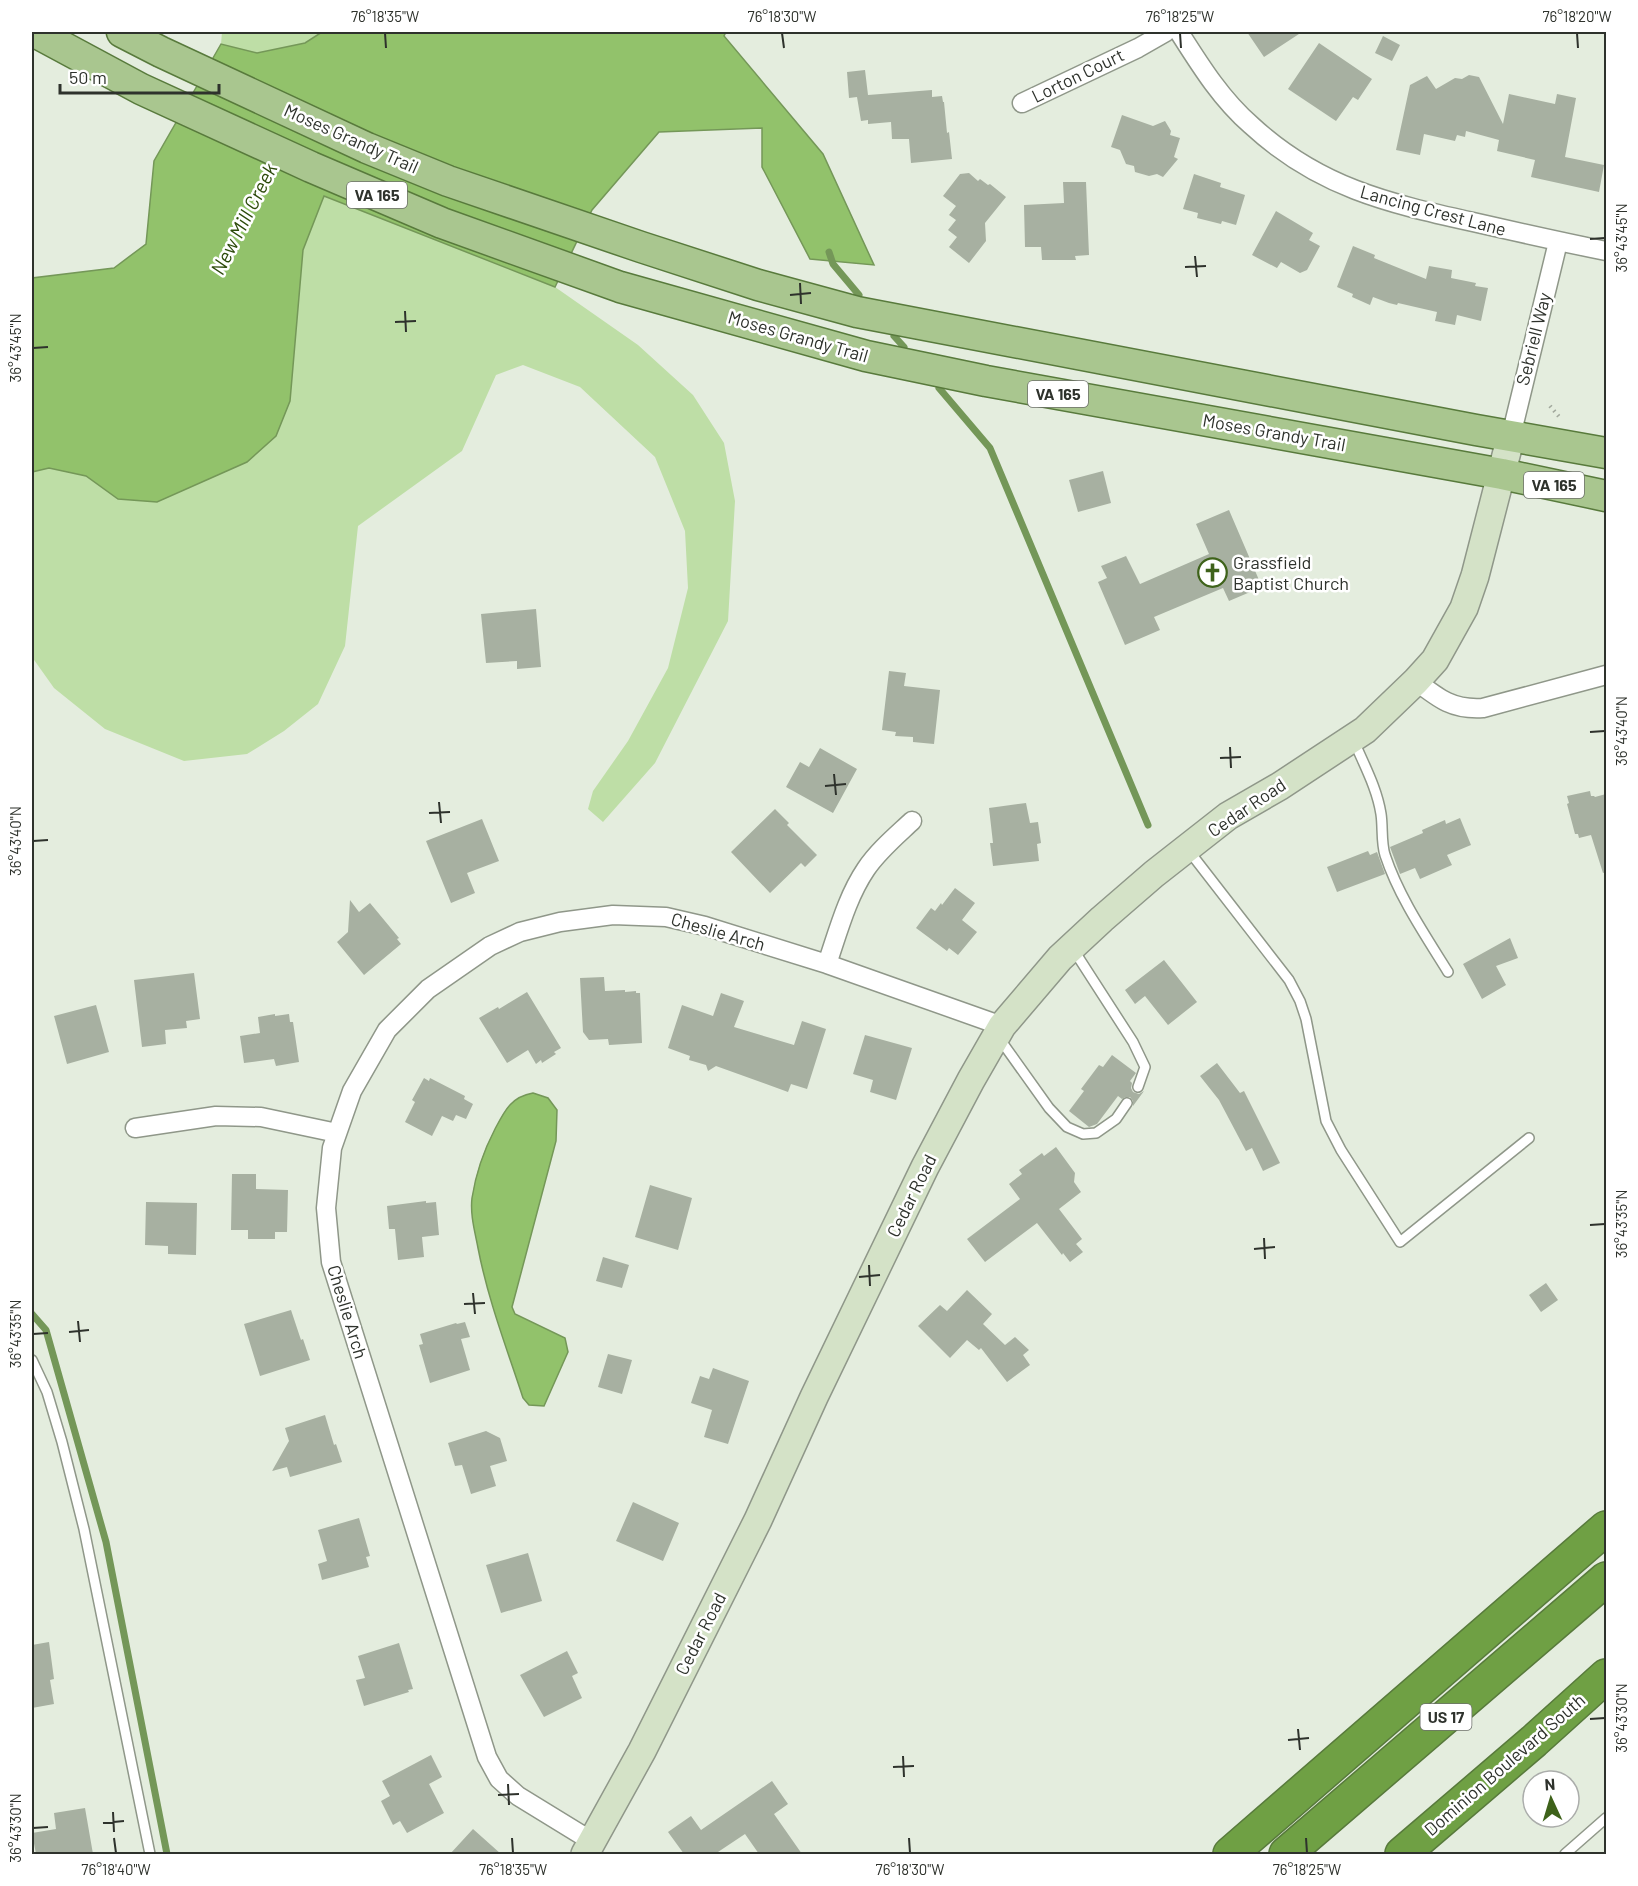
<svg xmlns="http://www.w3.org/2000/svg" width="1638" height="1886" viewBox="0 0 1638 1886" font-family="Barlow,sans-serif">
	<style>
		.green { fill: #bedea6 }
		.water { fill: #92c26b; stroke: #749758; stroke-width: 1.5 }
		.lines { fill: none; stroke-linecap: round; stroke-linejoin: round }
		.stream { stroke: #749758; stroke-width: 7 }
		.building { fill: #a7b0a1 }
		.lane-casing { stroke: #8f9789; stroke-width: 12 }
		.street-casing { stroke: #8f9789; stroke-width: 21 }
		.secondary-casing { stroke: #8f9789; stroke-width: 30 }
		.primary-casing { stroke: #587a3c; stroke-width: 33 }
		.highway-casing { stroke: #587a3c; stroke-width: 36 }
		.path { stroke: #a2a99d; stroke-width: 4; stroke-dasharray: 1.5 4.5; stroke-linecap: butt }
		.lane { stroke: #fff; stroke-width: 9 }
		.street { stroke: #fff; stroke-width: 18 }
		.secondary { stroke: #d4e2c7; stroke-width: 27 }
		.primary { stroke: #a9c68f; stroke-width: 30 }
		.highway { stroke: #6fa044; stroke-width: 33 }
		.ticks { fill: none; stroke: #2e322c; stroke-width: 2 }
		.labels { text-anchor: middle; stroke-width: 5; stroke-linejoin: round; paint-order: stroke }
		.shield { fill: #fff; stroke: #6d706b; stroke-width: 1.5 }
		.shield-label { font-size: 16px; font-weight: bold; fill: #2e322c }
		.street-label { font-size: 18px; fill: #2e322c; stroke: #fff }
		.poi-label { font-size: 18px; fill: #2e322c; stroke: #fff; text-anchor: start }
		.water-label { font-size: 20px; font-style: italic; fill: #2c4a0a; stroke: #fff }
		.neatline { fill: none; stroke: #2e322c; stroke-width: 2 }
		.ticks-label { font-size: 15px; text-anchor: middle; fill: #2e322c }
	</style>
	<rect width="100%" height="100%" fill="#e4edde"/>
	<path class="green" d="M222 32H322L305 43 257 53 221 44Z
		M324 196 555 287 638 345 693 395 724 443 735 501 728 621 655 763 603 822 588 809 593 791 628 741 668 668 688 588 685 531 655 457 580 387 523 365 496 375 462 451 358 526 345 646 318 704 284 731 247 754 184 761 105 729 54 688 32 657V472L49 468 86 476 118 499 247 462 276 436 290 401 303 250Z"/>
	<path class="water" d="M322 32H726L724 36 823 154 874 265 810 259 762 167V128L659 132 592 210 555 287 324 196 303 250 290 401 276 436 247 462 157 502 118 499 86 476 49 468 32 472V278L114 268 146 244 154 161 221 44 257 53 305 43Z
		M533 1093 548 1098 557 1110 556 1141 512 1307 515 1314 565 1338 568 1352 544 1406 529 1405 523 1398C507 1349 488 1300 478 1248 475 1232 470 1215 472 1198 476 1172 483 1152 495 1129 505 1110 511 1097 533 1093Z"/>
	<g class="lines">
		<path class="stream" d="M829 252 833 264 859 295
			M894 336 904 347
			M939 388 990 448 1148 825
			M32 1314 46 1330 106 1542 167 1854"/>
	</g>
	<path class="building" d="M1247 32H1302L1264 57Z
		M1383 36 1400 45 1392 61 1375 53Z
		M1319 43 1372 79 1358 100 1353 97 1336 121 1288 89Z
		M865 70 868 95 932 90V97L942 96 943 102H944L947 133 949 132 952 159 911 163 909 139H892L891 122 868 124V120L861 121 857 97 849 98 847 72Z
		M1469 75 1479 77 1503 124 1509 94 1555 104 1557 94 1576 98 1565 157 1604 165 1599 192 1531 177 1535 160 1497 151 1499 140 1466 131 1465 137 1457 135 1455 141 1424 134 1420 155 1396 150 1410 85 1427 76 1436 89 1455 78 1462 79Z
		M1122 115 1153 126 1165 121 1171 131 1170 135 1180 138 1174 157 1178 159 1163 177 1157 174 1149 176 1135 172 1134 166 1126 164 1120 150 1111 147Z
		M969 173 978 181 980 179 988 185 990 184 1006 197 985 223 986 241 969 263 949 247 957 237 948 230 956 220 949 215 956 206 943 196 960 174Z
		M1194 174 1221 183 1220 187 1245 195 1236 225 1222 221 1221 224 1197 218 1198 213 1183 209Z
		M1063 182H1086L1089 255 1075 256 1076 260H1042L1041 247H1025L1024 205 1064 203Z
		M1276 211 1313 233 1309 240 1320 246 1307 270 1300 273 1281 262 1277 268 1252 255Z
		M1353 246 1375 255 1374 258 1426 279 1429 266 1452 270 1451 278 1476 283 1475 286 1488 288 1481 321 1457 315 1455 325 1435 321 1437 312 1398 303 1397 305 1389 303 1373 297 1370 305 1352 297 1353 294 1337 287Z
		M1103 471 1111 503 1078 512 1069 480Z
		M1229 510 1262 587 1229 601 1223 588 1154 617 1160 630 1125 645 1098 582 1107 578 1101 566 1126 556 1140 584 1209 554 1196 524Z
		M536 609 541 667 517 669V661L486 663 481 614Z
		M889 671 906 673 904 686 940 690 934 744 913 742V737L895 736 896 732 882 730Z
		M820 748 857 769 833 813 786 787 800 762 809 767Z
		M1590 791 1591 796H1594L1595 797 1606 794V872L1603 873 1591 835 1579 838 1578 834H1575L1567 804 1569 803 1567 796Z
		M1026 803 1030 823 1038 822 1041 843 1037 844 1039 861 993 866 990 843H993L989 808Z
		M775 809 789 823 787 825 817 855 805 867 801 863 770 893 731 852Z
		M1460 818 1471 845 1447 855 1452 865 1420 879 1415 868 1400 874 1390 847 1423 833 1422 830 1445 820 1446 824Z
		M482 819 499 861 467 873 475 893 451 903 426 841Z
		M1368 851 1370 855 1377 852 1385 874 1337 892 1327 867Z
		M955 888 975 903 962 920 977 932 958 955 949 948 947 951 916 928 931 908 935 911 941 903 942 905Z
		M350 900 359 912 370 903 399 938 397 939 401 944 364 975 337 942 348 932Z
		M1510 938 1518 958 1496 966 1506 985 1482 999 1463 964Z
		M1164 960 1197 1002 1168 1025 1145 996 1135 1004 1125 990Z
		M194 973 200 1019 186 1021 187 1028 165 1030 166 1044 142 1047 134 980Z
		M604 977 605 991 625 990V992L636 991V993H640L642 1043 609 1045 608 1039 589 1040 583 1032 580 978Z
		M527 992 561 1048 554 1052 556 1054 542 1063 541 1060 536 1064 528 1050 507 1063 479 1018 498 1007 499 1009Z
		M721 993 744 1001 734 1027 794 1045 802 1021 826 1029 807 1089 791 1084 788 1092 716 1066 708 1071 706 1065 689 1060 690 1056 668 1048 682 1005 713 1016Z
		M96 1005 109 1052 67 1064 54 1016Z
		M275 1014V1016L289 1014 290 1022H293L299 1062 276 1066 274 1059 244 1063 240 1036 260 1033 258 1017Z
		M865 1035 912 1048 896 1100 870 1092 873 1080 853 1074Z
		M1112 1055 1136 1073 1130 1081 1132 1083 1131 1088 1133 1092 1139 1094 1144 1091 1133 1106V1101L1130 1097H1125L1122 1099 1118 1096 1097 1124 1089 1127 1069 1111 1084 1091 1081 1089 1099 1065 1103 1067Z
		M1217 1063 1240 1093 1244 1091 1280 1163 1263 1171 1252 1148 1246 1151 1219 1100 1200 1076Z
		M424 1078 429 1081 430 1078 465 1096 464 1099 473 1104 466 1119 456 1115 453 1121 442 1116 432 1136 405 1122 415 1102 412 1100Z
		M1056 1147 1075 1173 1074 1182 1081 1192 1059 1209 1082 1239 1076 1244 1083 1252 1070 1262 1063 1253 1062 1255 1037 1223 985 1262 967 1239 1020 1199 1009 1184 1022 1174 1019 1170 1042 1153 1044 1156Z
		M232 1174H256V1189L288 1190 287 1232H275V1239H248V1230H231Z
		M650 1185 692 1198 678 1250 635 1237Z
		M426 1201V1203L436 1202 439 1235 422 1237 424 1257 398 1260 395 1229H389L387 1206Z
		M146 1202 197 1203 196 1255 168 1254V1246L145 1245Z
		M603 1257 629 1265 622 1288 596 1281Z
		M1546 1283 1558 1300 1541 1312 1529 1295Z
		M967 1290 992 1314 983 1324 1005 1345 1015 1337 1029 1350 1023 1355 1030 1365 1007 1382 981 1348 979 1350 967 1340 950 1358 918 1326 940 1305 947 1311Z
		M291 1310 301 1340 303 1339 310 1360 260 1376 244 1324Z
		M465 1322 470 1337 461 1339 470 1370 430 1383 419 1345 423 1344 420 1334 456 1323 457 1324Z
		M608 1354 632 1360 622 1394 598 1387Z
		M713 1368 749 1381 728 1444 704 1437 712 1410 691 1403 700 1376 709 1379Z
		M325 1415 334 1445 336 1444 342 1462 290 1477 287 1467 272 1471 289 1441 285 1428Z
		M486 1431 500 1438 507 1461 490 1466 496 1486 471 1494 462 1465 455 1466 448 1443Z
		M633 1502 679 1523 663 1561 616 1541Z
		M359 1518 370 1556 366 1557 369 1567 322 1580 318 1564 327 1561 318 1530Z
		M528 1553 542 1601 501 1613 486 1565Z
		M49 1642 54 1679 50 1680 54 1704 32 1708V1645Z
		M399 1643 413 1689 408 1690 409 1692 364 1706 356 1680 365 1678 358 1656Z
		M567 1651 578 1673 572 1676 582 1698 544 1717 520 1675Z
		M431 1755 442 1777 429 1784 444 1813 407 1833 400 1821 393 1825 381 1801 390 1796 382 1781Z
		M772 1781 788 1804 774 1814 802 1854H759L745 1834 715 1854H684L668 1832 691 1816 701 1830Z
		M85 1808 93 1854H36L32 1833 56 1829 54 1813Z
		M473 1829 501 1854H450Z"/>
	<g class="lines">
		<defs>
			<path id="lane" d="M1354 741C1364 765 1377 788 1381 814 1383 827 1381 842 1385 855 1399 897 1425 935 1448 972
				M1189 851 1289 980 1300 1001 1306 1019 1326 1121 1341 1150 1400 1242 1529 1138
				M1073 949 1133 1042 1145 1067 1138 1087
				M999 1038 1049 1108 1067 1127 1083 1134 1096 1133 1116 1119 1127 1103
				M32 1360 47 1392 62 1442 84 1529 150 1854
				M1565 1854 1606 1818"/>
			<path id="street" d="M1179 32C1200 65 1221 99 1251 125 1318 187 1387 203 1473 222 1517 232 1562 242 1606 251
				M1022 103 1138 48 1166 32
				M1511 436 1558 242
				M1416 681C1439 699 1453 710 1483 708L1606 675
				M827 964C838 932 847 897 866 869 878 851 896 836 912 821
				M135 1128 216 1116 261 1117 337 1133
				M593 1842 518 1796 499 1779 487 1757 331 1262 326 1208 332 1148 352 1091 387 1030 428 989 490 946 520 932 560 922 613 915 666 917 705 926 827 964 1002 1026"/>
			<path id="secondary" d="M585 1854 642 1751 758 1520 814 1397 925 1167 971 1080 1002 1026 1060 958 1102 919 1154 874 1228 816 1280 786 1365 730 1416 681 1435 660 1464 608 1475 576 1511 436"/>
			<path id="primary" d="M35 32 141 89 311 167 442 223 620 287 866 356 986 381 1502 474 1606 496
				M122 32 161 52 367 148 448 181 641 247 758 285 857 312 1476 430 1606 453"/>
			<path id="highway" d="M1230 1854 1606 1528
				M1286 1854 1606 1579
				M1402 1854 1534 1741 1606 1676"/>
		</defs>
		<use href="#lane" class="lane-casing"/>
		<use href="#street" class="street-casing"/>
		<use href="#secondary" class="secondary-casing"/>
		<use href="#primary" class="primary-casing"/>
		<use href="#highway" class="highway-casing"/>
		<path class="path" d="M1550 406 1561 419"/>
		<use href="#lane" class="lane"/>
		<use href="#street" class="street"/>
		<use href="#secondary" class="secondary"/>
		<use href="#primary" class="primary"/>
		<use href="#highway" class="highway"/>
	</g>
	<path class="ticks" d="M385 33 386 48M782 33 784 48M1180 33 1181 48M1577 33 1578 48M1590 239 1605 238M1195 256 1197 277M1185 267 1206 266M800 283 801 304M790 295 811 293M405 311 406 332M395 322 416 321M33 348 48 347M1590 732 1605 731M1230 747 1231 768M1220 758 1241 757M834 774 836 795M825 786 846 784M439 802 441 823M429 813 450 812M33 841 48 840M1590 1225 1605 1224M1264 1238 1265 1259M1254 1249 1275 1247M869 1265 870 1286M859 1277 880 1275M473 1293 475 1314M464 1304 485 1303M78 1321 80 1342M69 1332 89 1330M33 1334 48 1333M1590 1719 1605 1718M1298 1729 1300 1750M1288 1740 1309 1738M903 1756 904 1777M893 1767 914 1766M508 1784 509 1805M498 1795 519 1794M113 1812 114 1832M103 1823 124 1821M33 1828 48 1827M114 1838 116 1853M512 1838 513 1853M909 1838 910 1853M1306 1838 1307 1853"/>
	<defs>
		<symbol id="church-ring" viewBox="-11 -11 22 22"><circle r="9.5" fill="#fff" stroke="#3e621a" stroke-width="1.5"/><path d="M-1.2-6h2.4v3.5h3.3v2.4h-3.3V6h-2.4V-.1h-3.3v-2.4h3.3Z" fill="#3e621a"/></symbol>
	</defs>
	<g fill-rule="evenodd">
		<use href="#church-ring" x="1196" y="556" width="33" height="33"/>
	</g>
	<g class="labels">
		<g class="shield">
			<rect x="347" y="182" width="60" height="26" rx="4.5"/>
			<rect x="1028" y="381" width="60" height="26" rx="4.5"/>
			<rect x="1524" y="472" width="60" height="26" rx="4.5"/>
			<rect x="1420.5" y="1704" width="51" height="26" rx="4.5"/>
		</g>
		<g class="shield-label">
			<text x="377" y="201">VA 165</text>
			<text x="1058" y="400">VA 165</text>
			<text x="1554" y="491">VA 165</text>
			<text x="1446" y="1723">US 17</text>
		</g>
		<g class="street-label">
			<text transform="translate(1078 76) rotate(-26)" y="6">Lorton Court</text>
			<text transform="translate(351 139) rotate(24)" y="6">Moses Grandy Trail</text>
			<text transform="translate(1433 211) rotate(15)" y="6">Lancing Crest Lane</text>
			<text transform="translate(798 337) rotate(16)" y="6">Moses Grandy Trail</text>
			<text transform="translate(1534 339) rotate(-76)" y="6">Sebriell Way</text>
			<text transform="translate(1274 433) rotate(10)" y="6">Moses Grandy Trail</text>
			<text transform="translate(1247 808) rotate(-34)" y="6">Cedar Road</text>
			<text transform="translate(718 932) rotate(16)" y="6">Cheslie Arch</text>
			<text transform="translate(912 1196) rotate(-64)" y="6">Cedar Road</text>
			<text transform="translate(347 1312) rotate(73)" y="6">Cheslie Arch</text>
			<text transform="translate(701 1634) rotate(-63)" y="6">Cedar Road</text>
			<text transform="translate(1505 1765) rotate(-41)" y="6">Dominion Boulevard South</text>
		</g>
		<g class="poi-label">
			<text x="1233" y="569">Grassfield<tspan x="1233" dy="21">Baptist Church</tspan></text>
		</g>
		<g class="water-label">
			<text transform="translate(244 219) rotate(-63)" y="7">New Mill Creek</text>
		</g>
	</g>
	<rect width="1638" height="1886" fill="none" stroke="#ffffff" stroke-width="66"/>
	<g transform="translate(1551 1799) rotate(356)"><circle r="28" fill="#ffffff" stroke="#abadab" stroke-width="1.5"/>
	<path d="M0-4.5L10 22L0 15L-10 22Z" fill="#3e621a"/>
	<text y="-9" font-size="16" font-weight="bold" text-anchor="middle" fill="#2e322c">N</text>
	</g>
	<path d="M60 84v9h159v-9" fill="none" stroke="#2e322c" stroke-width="3"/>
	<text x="69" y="84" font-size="18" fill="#2e322c" stroke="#ffffff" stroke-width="4.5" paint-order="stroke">50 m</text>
	<rect x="33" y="33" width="1572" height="1820" class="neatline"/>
	<g class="ticks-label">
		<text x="385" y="22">76°18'35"W</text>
		<text x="782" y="22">76°18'30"W</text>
		<text x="1180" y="22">76°18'25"W</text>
		<text x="1577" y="22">76°18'20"W</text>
		<text transform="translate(1622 238) rotate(-90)" y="5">36°43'45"N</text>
		<text transform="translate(16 348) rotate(-90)" y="5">36°43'45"N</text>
		<text transform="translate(1622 731) rotate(-90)" y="5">36°43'40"N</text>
		<text transform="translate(16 841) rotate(-90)" y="5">36°43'40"N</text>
		<text transform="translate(1622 1224) rotate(-90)" y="5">36°43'35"N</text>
		<text transform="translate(16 1334) rotate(-90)" y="5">36°43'35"N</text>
		<text transform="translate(1622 1718) rotate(-90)" y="5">36°43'30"N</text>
		<text transform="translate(16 1828) rotate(-90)" y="5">36°43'30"N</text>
		<text x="116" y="1875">76°18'40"W</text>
		<text x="513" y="1875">76°18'35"W</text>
		<text x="910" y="1875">76°18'30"W</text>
		<text x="1307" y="1875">76°18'25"W</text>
	</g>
</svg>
